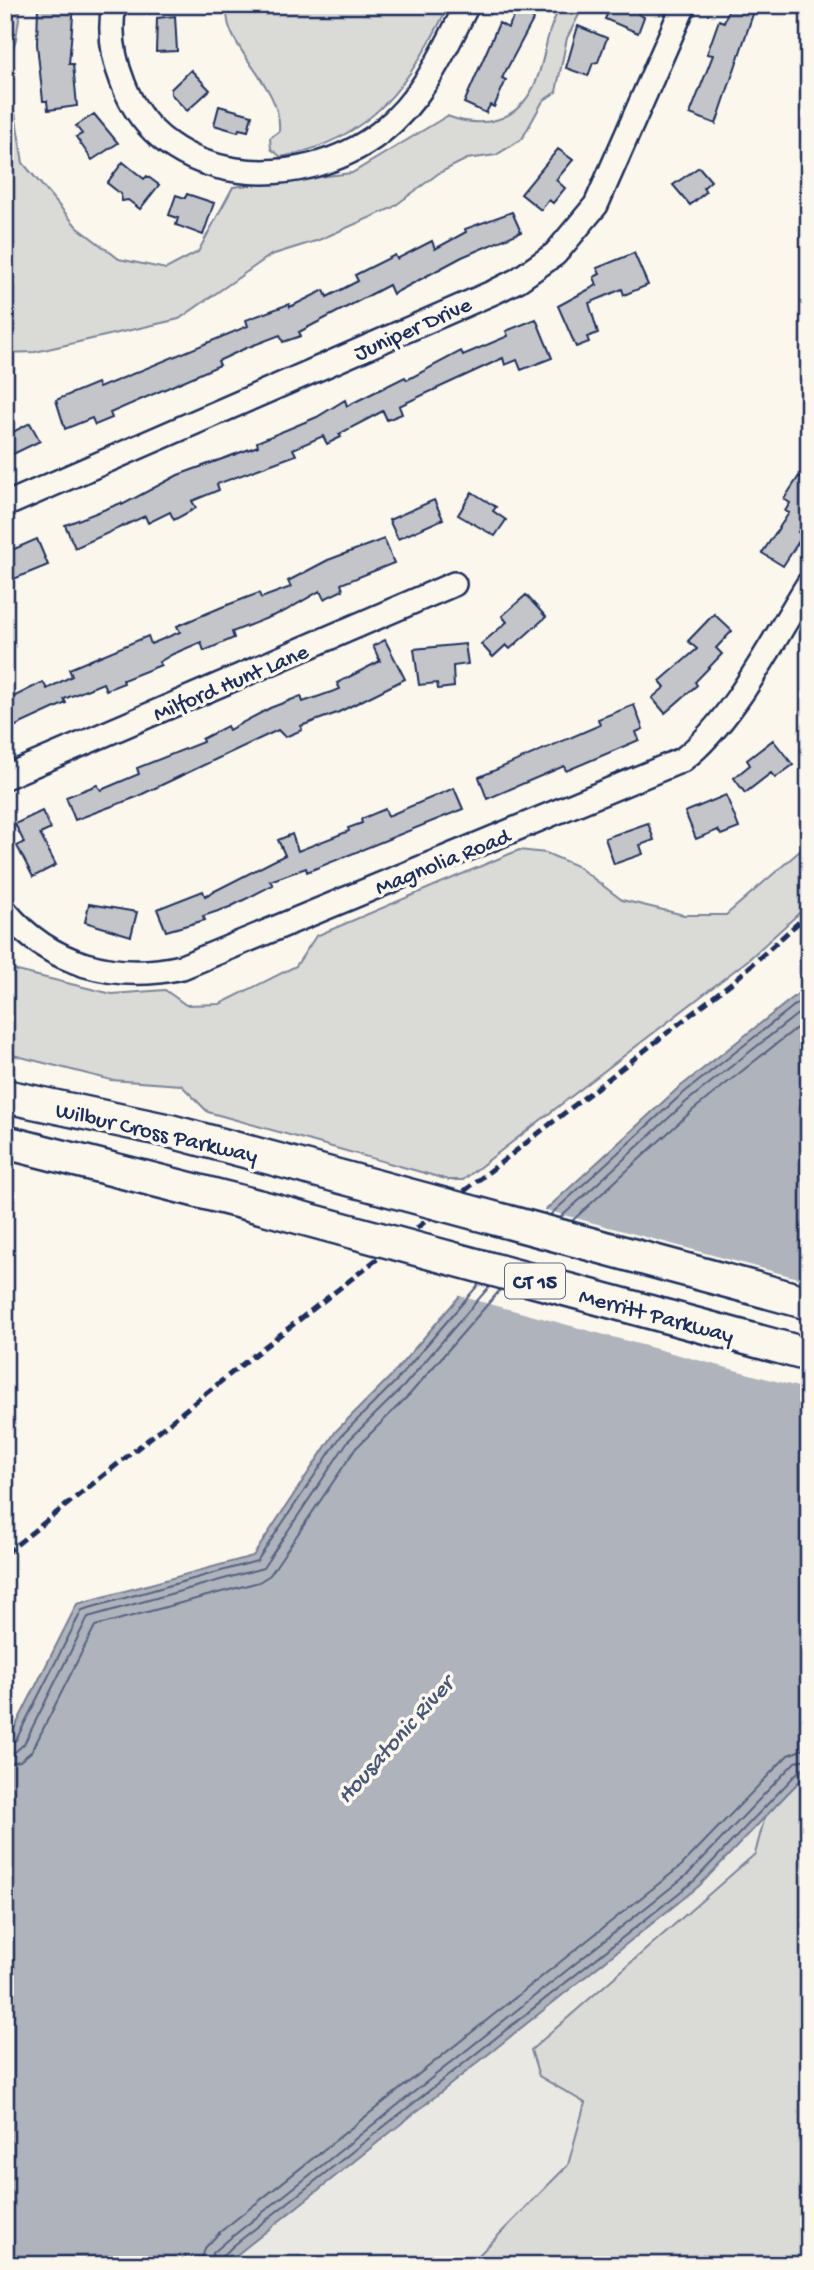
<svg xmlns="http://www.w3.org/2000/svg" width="814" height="2270" viewBox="0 0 814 2270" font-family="'Gochi Hand',sans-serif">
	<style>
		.built { fill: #eae8e2 }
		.green { fill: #dadad7; stroke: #7a849a; stroke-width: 2 }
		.water { fill: #afb3bb; stroke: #747e96; stroke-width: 2 }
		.pier { fill: #fbf7ec }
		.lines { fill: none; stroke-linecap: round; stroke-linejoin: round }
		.shore { stroke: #566483; stroke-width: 2 }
		.building { fill: #c3c5c9; stroke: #1b2f5e; stroke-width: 2 }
		.minor-casing { stroke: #1b2f5e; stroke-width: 28 }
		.highway-casing { stroke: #1b2f5e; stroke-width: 37 }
		.minor { stroke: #fbf7ec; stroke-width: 23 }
		.highway { stroke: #fbf7ec; stroke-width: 32 }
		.rail { stroke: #1b2f5e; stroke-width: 5; stroke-dasharray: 10 5; stroke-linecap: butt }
		.highway-bridge-casing { stroke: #1b2f5e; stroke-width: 37; stroke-linecap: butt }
		.highway-bridge { stroke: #fbf7ec; stroke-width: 32 }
		.labels { text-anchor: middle; stroke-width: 7; stroke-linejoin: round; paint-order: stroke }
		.shield { fill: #fbf7ec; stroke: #5e6b89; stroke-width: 2 }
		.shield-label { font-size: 21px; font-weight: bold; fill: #1b2f5e }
		.street-label { font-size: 23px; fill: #1b2f5e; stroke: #fbf7ec }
		.water-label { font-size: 24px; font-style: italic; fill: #47577a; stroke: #fbf7ec }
	</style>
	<rect width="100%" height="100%" fill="#fbf7ec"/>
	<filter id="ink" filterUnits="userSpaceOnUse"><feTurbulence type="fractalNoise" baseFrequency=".0143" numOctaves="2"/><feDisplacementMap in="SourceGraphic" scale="14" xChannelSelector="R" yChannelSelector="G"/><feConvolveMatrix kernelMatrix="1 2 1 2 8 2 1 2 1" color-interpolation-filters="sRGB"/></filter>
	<g filter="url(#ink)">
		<path class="built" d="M809 1771V2265H224L699 1886Z"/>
		<path class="green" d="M5 5H21L16 39 5 71Z
			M228 5H449C409 84 374 139 281 157L271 149 270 138 279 131C283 83 219 46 228 5Z
			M562 5H584L567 38 556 92 543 101 522 139 496 155 467 159 439 173 392 208 319 240 271 255 179 319 35 352 5 353V99L15 113 23 163 77 227 119 259 166 269 198 252 233 187 352 173 447 116C481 129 516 123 534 86 547 59 543 34 562 5Z
			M809 843V904L748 960 463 1180H449L208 1112 181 1085 111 1080 5 1053V968L112 994 165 990 186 1005 220 1004 296 966 316 936 519 850 546 853 577 866 622 900 684 915H726Z
			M809 1771V2265H469L568 2165 585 2103 539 2076 531 2050 755 1854 765 1816Z"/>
		<path class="water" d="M809 985V1771L699 1886 224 2265H5V1740L10 1737 77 1604 253 1556 336 1431 391 1376 488 1263 676 1090Z"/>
		<path class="pier" d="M542 1209 809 1281V1390L456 1295 486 1260Z"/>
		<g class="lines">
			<path class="shore" d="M550 1215 681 1095 809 994
				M560 1218 686 1102 809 1005
				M572 1221 693 1110 809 1018
				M5 1745 16 1740 82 1610 257 1561 341 1436 396 1381 479 1284
				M5 1754 15 1752 24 1744 88 1617 263 1568 348 1441 403 1387 489 1287
				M5 1764 20 1761 32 1751 95 1626 259 1582 270 1575 356 1448 410 1394 500 1290
				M200 2265 205 2248 220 2232 681 1866 788 1755 809 1747
				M211 2265 213 2253 228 2240 688 1874 795 1762 809 1758
				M219 2265 221 2258 233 2246 694 1881 801 1769 809 1767"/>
		</g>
		<path class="building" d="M38 5H74L69 64H73L77 106 48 110 47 101H43L37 44Z
			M520 5H541L502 78 506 80 494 107 490 105 486 113 464 103 499 23 508 28Z
			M611 5H641L638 14 644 17 638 33 605 19Z
			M730 5H756L716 124 690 114 713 55 707 54 719 20 724 22Z
			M175 16 177 51 156 52 157 18Z
			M578 26 607 38 598 62 593 63 588 76 566 68Z
			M191 70 210 90 187 111 171 94V89Z
			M219 106 252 115 248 131 239 129 238 132 214 125Z
			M94 114 118 143 92 160 76 137 82 134 76 126Z
			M558 149 573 160 556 180 565 188 553 203 549 200 541 210 521 194Z
			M123 162 144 179 147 176 159 185 140 209 128 200 122 201 121 194 107 183Z
			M699 167 711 181 703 188 706 192 690 205 673 185Z
			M187 194 214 203 203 235 176 225 178 218 169 215 176 195 185 198Z
			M512 212 521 232 462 257 393 294 389 285 299 332 301 336 283 342 280 335 246 348 218 361 220 365 110 413 112 418 95 425 92 418 65 429 56 400 97 383 99 388 248 326 246 320 289 304 290 307 324 290 327 297 358 281 355 275 395 255 397 259 432 241 435 249 466 232 465 229Z
			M634 253 648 285 624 295 622 289 589 303 598 333 587 337 589 342 576 347 558 306 597 285 594 277 600 274 597 268Z
			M536 319 552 358 521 370 517 360 505 365 503 358 399 406 402 414 387 420 383 411 339 434 341 437 327 444 323 436 293 449 296 455 217 484 219 490 192 501 196 508 174 520 170 512 148 523 145 516 75 548 65 525 121 503 122 505 178 475 258 446 257 442 317 417 345 400 347 406 405 377 407 380 461 351 463 355 508 336 506 331Z
			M30 423 40 441 5 458V436Z
			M799 476 809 482V516L798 532 803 535 783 566 762 553 789 513 785 511 790 503 784 499Z
			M472 492 496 507 493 511 506 520 495 536 458 515Z
			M434 500 443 519 398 539 389 520Z
			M37 539 48 565 9 581 5 572V553Z
			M384 539 394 563 341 584 343 590 324 599 320 591 285 611 232 632 234 638 204 651 201 642 173 654 159 662 161 665 123 680 124 683 106 690 103 683 64 699 66 703 5 731V701L43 682 47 689 72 676 69 669 148 636 151 644 180 632 177 626 222 607 259 593 261 598 291 587 288 581 328 560Z
			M526 595 546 617 510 649 506 645 493 657 481 644 507 622 502 616Z
			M714 614 732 631 716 648 722 654 695 682 697 685 665 713 652 698 665 687 660 681 697 649 688 641Z
			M385 640 405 679 337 713 301 726 302 730 285 737 278 730 134 798 75 820 66 797 97 785 101 790 139 774 137 768 203 742 202 739 227 726 229 730 270 708 301 696 303 702 340 689 337 683 380 661 373 646Z
			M465 644 468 664 453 666 454 687 438 689 437 683 419 685 414 649Z
			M634 705 643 729 636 732 639 740 566 771 564 766 487 799 479 777 600 725 598 719Z
			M773 740 793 765 775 778 771 773 745 793 734 778 750 765 747 760Z
			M454 788 463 809 307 872 306 868 270 881 273 885 230 907 203 916 205 920 166 931 157 909 203 891 205 896 285 855 278 840 292 834 298 851 349 831 348 828 362 823 361 819 385 809 388 816Z
			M726 795 739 828 721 835 718 830 696 839 685 812Z
			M42 811 51 829 40 834 56 865 33 877 17 846 24 842 15 824Z
			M648 823 654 840 640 845 643 854 614 864 605 838Z
			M89 904 137 912 131 936 85 922Z"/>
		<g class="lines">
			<defs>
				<path id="minor" d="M114 5C109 32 113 58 123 83 162 188 302 194 381 132 423 99 444 51 467 5
					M5 505 494 292 518 280 555 254 596 205 684 5
					M5 777 454 584
					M5 911C50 965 115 982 182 967L682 760C733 722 774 638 809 583"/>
				<path id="highway" d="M5 1096 170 1131 308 1168
					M5 1142 261 1207"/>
			</defs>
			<use href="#minor" class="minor-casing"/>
			<use href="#highway" class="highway-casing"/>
			<use href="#minor" class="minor"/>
			<use href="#highway" class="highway"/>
			<path class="rail" d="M5 1554 254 1355 735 980 809 913"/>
			<defs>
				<path id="highway-bridge" d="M308 1168 809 1303
					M261 1207 809 1355"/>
			</defs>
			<use href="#highway-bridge" class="highway-bridge-casing"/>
			<use href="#highway-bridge" class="highway-bridge"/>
		</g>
	</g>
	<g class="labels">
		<rect class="shield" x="505" y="1263.5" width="60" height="35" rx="5"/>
		<g class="shield-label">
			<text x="535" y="1288">CT 15</text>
		</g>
		<g class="street-label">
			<text transform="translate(412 327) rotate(-24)" y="8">Juniper Drive</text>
			<text transform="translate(230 681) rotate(-23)" y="8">Milford Hunt Lane</text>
			<text transform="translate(442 860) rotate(-22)" y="8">Magnolia Road</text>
			<text transform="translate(157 1131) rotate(13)" y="8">Wilbur Cross Parkway</text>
			<text transform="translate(657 1314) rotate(15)" y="8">Merritt Parkway</text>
		</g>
		<g class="water-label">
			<text transform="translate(394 1739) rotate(-48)" y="8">Housatonic River</text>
		</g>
	</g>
	<rect width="814" height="2270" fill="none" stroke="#fbf7ec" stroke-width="28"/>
	<rect x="14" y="14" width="786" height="2242" fill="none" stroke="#1b2f5e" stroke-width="2.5" filter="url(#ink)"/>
</svg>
